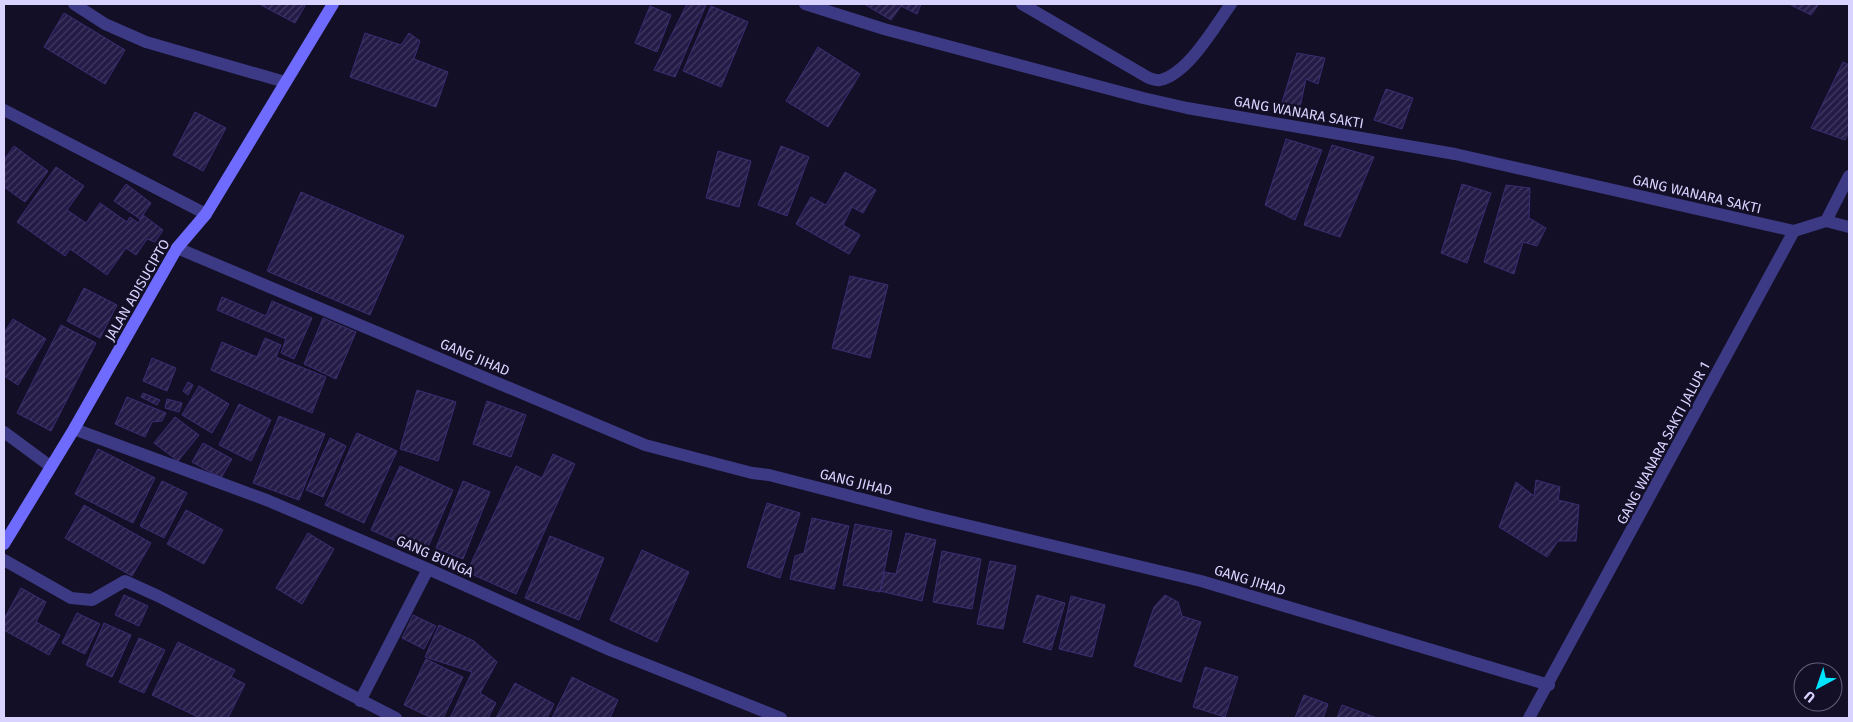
<svg xmlns="http://www.w3.org/2000/svg" width="1853" height="722" viewBox="0 0 1853 722" font-family="'Fira Sans',sans-serif">
	<style>
		.building { fill: url(#building-hatch); stroke: #3b2d73 }
		.lines { fill: none; stroke-linecap: round; stroke-linejoin: round }
		.minor { stroke: #3d3a85; stroke-width: 12 }
		.secondary { stroke: #6f6bff; stroke-width: 12 }
		.labels { text-anchor: middle; stroke-width: 5; stroke-linejoin: round; paint-order: stroke }
		.street-label { font-size: 14px; fill: #d9d4ff; stroke: #130f26 }
	</style>
	<defs>
		<pattern id="building-hatch" width="6" height="6" patternUnits="userSpaceOnUse" patternTransform="scale(1.25)"><rect width="6" height="6" fill="#241b47"/><path d="M-1 1l2-2M0 6l6-6M5 7l2-2" fill="none" stroke="#433b63"/></pattern>
	</defs>
	<rect width="100%" height="100%" fill="#130f26"/>
	<path class="building" d="M259 4H306L295 23Z
		M687 4 706 5 675 77 654 70Z
		M864 4H921L917 14 901 6 891 20Z
		M1789 4H1819L1811 15Z
		M650 6 671 15 657 52 635 43Z
		M711 6 748 22 721 87 683 71Z
		M64 13 125 50 105 84 44 47Z
		M365 33 401 45 409 33 420 41 414 59 448 72 436 107 350 77Z
		M818 47 860 74 828 127 786 101Z
		M1297 53 1325 58 1318 84 1306 79 1298 117 1280 109Z
		M1843 62 1849 65V132L1845 140 1811 128Z
		M1386 89 1413 98 1402 129 1374 120Z
		M195 112 226 128 203 171 173 155Z
		M1286 139 1322 150 1295 220 1265 205Z
		M1332 145 1374 157 1340 237 1304 225Z
		M14 146 48 171 25 202 4 187V160Z
		M781 146 809 157 787 216 758 205Z
		M718 151 751 161 739 207 706 198Z
		M56 167 84 186 67 210 86 223 100 203 127 222 130 217 138 223 143 215 163 230 155 242 147 239 136 255 126 248 107 275 70 249 65 256 17 222Z
		M845 172 876 190 863 213 852 207 843 225 860 235 849 254 796 224 811 197 826 205Z
		M126 184 151 203 140 219 114 201Z
		M1462 184 1491 193 1467 263 1441 253Z
		M1506 185 1530 188 1529 218 1546 228 1537 246 1523 242 1514 274 1484 262Z
		M301 192 404 236 370 315 267 271Z
		M850 276 888 285 870 358 832 348Z
		M84 288 117 305 100 338 67 321Z
		M222 297 266 316 272 301 312 318 294 359 281 353 286 339 217 310Z
		M323 318 356 332 336 379 304 364Z
		M13 319 46 339 18 385 4 376V333Z
		M61 325 96 343 51 431 17 413Z
		M265 338 281 345 276 357 326 377 312 413 211 370 222 342 257 357Z
		M152 358 176 368 167 391 143 381Z
		M188 382 193 385 188 395 183 391Z
		M199 386 229 404 212 433 182 415Z
		M417 390 456 402 438 461 400 449Z
		M143 393 160 400 157 405 141 397Z
		M127 397 166 413 162 421 152 422 145 437 115 424Z
		M167 399 182 403 179 412 165 408Z
		M487 401 526 415 511 457 473 444Z
		M239 404 271 420 251 461 219 445Z
		M279 416 325 434 299 500 253 483Z
		M175 417 199 435 178 461 154 443Z
		M357 433 397 451 364 523 325 505Z
		M330 438 346 446 323 497 306 490Z
		M203 443 232 459 221 478 192 462Z
		M98 449 155 478 133 523 75 494Z
		M553 454 575 464 516 594 467 572 516 466 542 478Z
		M400 466 453 490 425 554 371 530Z
		M1536 480 1560 487 1558 500 1579 505 1576 541H1558L1547 557 1499 527 1516 482 1534 496Z
		M162 481 187 493 164 538 140 526Z
		M463 481 490 492 463 559 436 548Z
		M767 503 800 513 780 578 747 567Z
		M84 505 151 543 132 576 65 538Z
		M186 510 223 530 204 564 167 544Z
		M812 518 849 526 834 589 790 579 795 556 804 553Z
		M855 524 892 531 880 592 843 585Z
		M308 533 334 549 302 604 276 588Z
		M906 533 936 540 922 601 880 591 885 572 896 574Z
		M550 536 604 558 579 620 525 598Z
		M642 550 689 572 657 642 610 620Z
		M942 551 981 559 972 609 933 602Z
		M990 561 1016 566 1003 629 977 624Z
		M21 588 46 602 36 622 60 635 49 655 4 630V619Z
		M124 595 148 606 139 626 115 615Z
		M1037 595 1065 603 1051 650 1023 642Z
		M1165 595 1178 602 1182 616 1201 622 1181 682 1134 666 1154 607Z
		M1071 596 1105 605 1092 657 1059 649Z
		M77 613 100 624 85 654 62 643Z
		M413 615 436 626 424 649 402 638Z
		M104 623 131 635 112 677 86 665Z
		M439 625 474 641 497 662 480 693 496 703 488 718H450L472 672 425 657Z
		M139 638 165 650 144 693 119 682Z
		M178 642 235 670 231 677 245 684 228 718H200L152 695Z
		M426 659 463 677 443 718H432L404 705Z
		M1205 667 1238 677 1225 717 1193 707Z
		M572 677 618 700 610 718H552Z
		M515 683 554 704 547 718H496Z
		M1304 695 1328 704 1323 718H1295Z
		M1342 705 1377 718H1337Z"/>
	<g class="lines">
		<path class="minor" d="M74 4 105 24 146 42 285 82
			M805 4 884 29 1143 98 1187 108 1455 154 1794 231
			M1022 4 1142 74C1147 77 1153 81 1160 80 1188 74 1215 26 1231 4
			M4 110 206 214
			M1826 221 1849 176
			M177 248 645 445 752 473 769 475 924 515 1201 581 1549 685
			M74 429 269 501 428 569 610 650 781 718
			M4 432 50 466
			M4 560 71 598 92 600 125 581 158 596 396 718
			M360 701 428 569
			M1529 718 1794 231 1826 221 1849 227"/>
		<path class="secondary" d="M4 544 74 429 177 248 206 214 333 4"/>
	</g>
	<g class="labels">
		<g class="street-label">
			<text transform="translate(1299 112) rotate(10)" y="5">GANG WANARA SAKTI</text>
			<text transform="translate(1697 194) rotate(13)" y="5">GANG WANARA SAKTI</text>
			<text transform="translate(137 290) rotate(-60)" y="5">JALAN ADISUCIPTO</text>
			<text transform="translate(475 357) rotate(23)" y="5">GANG JIHAD</text>
			<text transform="translate(1663 443) rotate(-62)" y="5">GANG WANARA SAKTI JALUR 1</text>
			<text transform="translate(856 482) rotate(14)" y="5">GANG JIHAD</text>
			<text transform="translate(435 556) rotate(24)" y="5">GANG BUNGA</text>
			<text transform="translate(1250 580) rotate(17)" y="5">GANG JIHAD</text>
		</g>
	</g>
	<rect width="1853" height="722" fill="none" stroke="#d9d4ff" stroke-width="10"/>
	<g transform="translate(1818 687) rotate(220)"><circle r="24" fill="#130f26" stroke="#625e7d"/>
	<path d="M0-4L9 19L0 12L-9 19Z" fill="#00e5ff"/>
	<text y="-8" font-size="14" font-weight="bold" text-anchor="middle" fill="#d9d4ff">U</text>
	</g>
</svg>
